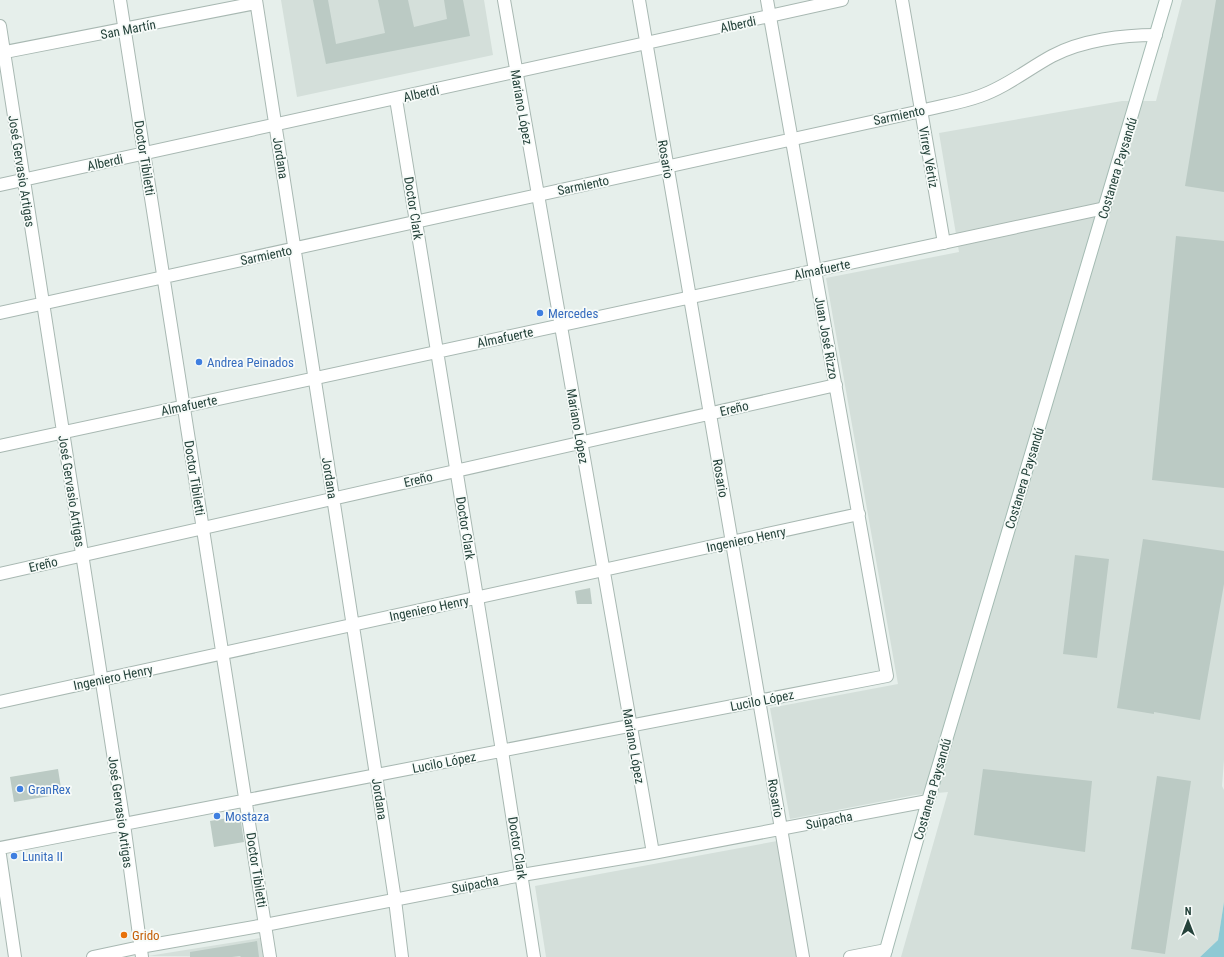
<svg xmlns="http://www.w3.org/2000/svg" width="1224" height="957" viewBox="0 0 1224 957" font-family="'Roboto Condensed',sans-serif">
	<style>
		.built { fill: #d4dfda }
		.water { fill: #8ec9d4 }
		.building { fill: #bbcac4 }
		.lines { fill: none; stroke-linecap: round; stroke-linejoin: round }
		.minor-casing { stroke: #a8b8b2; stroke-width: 14 }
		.secondary-casing { stroke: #a4bbb3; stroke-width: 14 }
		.minor { stroke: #fff; stroke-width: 12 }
		.secondary { stroke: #fff; stroke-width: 12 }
		.shop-dot { fill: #3f7fe0; stroke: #f7fbf9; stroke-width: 1.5 }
		.food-dot { fill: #e8710a; stroke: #f7fbf9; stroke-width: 1.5 }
		.labels { text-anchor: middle; stroke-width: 3.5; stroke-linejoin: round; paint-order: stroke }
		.street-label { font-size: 13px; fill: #24423a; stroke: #f7fbf9 }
		.shop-label { font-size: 13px; fill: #366cbe; stroke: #f7fbf9; text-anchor: start }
		.food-label { font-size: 13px; fill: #c56008; stroke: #f7fbf9; text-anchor: start }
	</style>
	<rect width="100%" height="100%" fill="#e6efeb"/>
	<path class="built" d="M281 0H484L493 55 297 97Z
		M1182 0H1224V760L1222 786 1224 790V902L1218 940 1200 957H901L948 792 915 795 790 819 770 708 898 684 826 278 959 252 939 133 1122 101H1156Z
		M777 841 800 957H546L535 886Z
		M260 938 263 957 148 956Z"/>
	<path class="water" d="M1224 902V957H1200L1218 940Z"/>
	<path class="building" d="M313 0H328L336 44 385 33 378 0H408L414 27 447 19 444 0H463L470 36 326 64Z
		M1216 0H1224V192L1185 186Z
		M1176 236 1224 241V488L1152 480Z
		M1143 539 1224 551V584L1200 720 1154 712V714L1117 708Z
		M1075 555 1109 559 1097 658 1063 654Z
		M590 588 592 604H577L575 591Z
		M58 769 62 794 14 802 10 777Z
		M983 769 1092 781 1085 852 974 835Z
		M1157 776 1191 781 1165 954 1131 949Z
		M240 816 244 842 214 847 210 821Z
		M257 941 259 957H241L240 956 232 957H190V952Z"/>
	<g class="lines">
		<defs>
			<path id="minor" d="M120 0 270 957
				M256 0 376 775 395 900 402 957
				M504 0 653 853
				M639 0 803 957
				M902 0 944 243
				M0 26 124 824 142 957
				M0 53 256 3
				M396 99 502 751 534 957
				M0 185 842 0
				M0 313 921 111C940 106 961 103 980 96 1006 87 1028 69 1052 56 1082 40 1123 35 1156 35
				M0 446 1105 208
				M0 574 836 385
				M0 702 859 514
				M0 848 887 676 767 0
				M0 855 15 957
				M93 957 140 947 265 925 522 875 653 853 928 801
				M850 957 886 950"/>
			<path id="secondary" d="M884 957 928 801 1166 0"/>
		</defs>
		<use href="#minor" class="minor-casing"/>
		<use href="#secondary" class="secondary-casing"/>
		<use href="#minor" class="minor"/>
		<use href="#secondary" class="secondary"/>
	</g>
	<g class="shop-dot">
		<circle cx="540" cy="313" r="4"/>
		<circle cx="199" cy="362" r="4"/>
		<circle cx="20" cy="789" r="4"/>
		<circle cx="217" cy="816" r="4"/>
		<circle cx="14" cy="856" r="4"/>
	</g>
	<circle class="food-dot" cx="124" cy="935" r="4"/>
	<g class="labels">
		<g class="street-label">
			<text transform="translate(738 24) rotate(-12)" y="5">Alberdi</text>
			<text transform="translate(128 29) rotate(-11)" y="5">San Martín</text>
			<text transform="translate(421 93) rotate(-13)" y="5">Alberdi</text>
			<text transform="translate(522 107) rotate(80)" y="5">Mariano López</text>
			<text transform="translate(899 115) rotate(-12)" y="5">Sarmiento</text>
			<text transform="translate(929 157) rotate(80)" y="5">Virrey Vértiz</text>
			<text transform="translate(145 158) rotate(81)" y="5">Doctor Tibiletti</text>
			<text transform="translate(281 158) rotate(81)" y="5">Jordana</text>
			<text transform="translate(666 159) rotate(80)" y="5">Rosario</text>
			<text transform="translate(105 162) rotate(-12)" y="5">Alberdi</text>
			<text transform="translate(1117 168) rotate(-73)" y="5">Costanera Paysandú</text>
			<text transform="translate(22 171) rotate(81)" y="5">José Gervasio Artigas</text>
			<text transform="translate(583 185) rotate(-12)" y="5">Sarmiento</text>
			<text transform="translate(414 208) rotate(81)" y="5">Doctor Clark</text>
			<text transform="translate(266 255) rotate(-12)" y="5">Sarmiento</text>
			<text transform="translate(822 269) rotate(-12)" y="5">Almafuerte</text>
			<text transform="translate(505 337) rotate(-12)" y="5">Almafuerte</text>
			<text transform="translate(827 338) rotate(80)" y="5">Juan José Rizzo</text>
			<text transform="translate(189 405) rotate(-12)" y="5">Almafuerte</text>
			<text transform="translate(734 408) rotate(-13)" y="5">Ereño</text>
			<text transform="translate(578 426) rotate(80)" y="5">Mariano López</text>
			<text transform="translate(195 478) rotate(81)" y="5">Doctor Tibiletti</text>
			<text transform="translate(330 478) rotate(81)" y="5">Jordana</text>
			<text transform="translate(721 478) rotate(80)" y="5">Rosario</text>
			<text transform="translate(1024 478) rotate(-73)" y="5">Costanera Paysandú</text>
			<text transform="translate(418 479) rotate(-13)" y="5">Ereño</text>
			<text transform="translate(72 491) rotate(81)" y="5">José Gervasio Artigas</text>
			<text transform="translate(466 528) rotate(81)" y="5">Doctor Clark</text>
			<text transform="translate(746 539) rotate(-12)" y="5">Ingeniero Henry</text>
			<text transform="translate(43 564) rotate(-13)" y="5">Ereño</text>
			<text transform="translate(429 608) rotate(-12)" y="5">Ingeniero Henry</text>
			<text transform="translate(113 677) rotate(-12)" y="5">Ingeniero Henry</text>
			<text transform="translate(762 700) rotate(-11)" y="5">Lucilo López</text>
			<text transform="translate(634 746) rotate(80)" y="5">Mariano López</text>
			<text transform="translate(444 762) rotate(-11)" y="5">Lucilo López</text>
			<text transform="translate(932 789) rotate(-74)" y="5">Costanera Paysandú</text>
			<text transform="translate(776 798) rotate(80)" y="5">Rosario</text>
			<text transform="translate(380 799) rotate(81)" y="5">Jordana</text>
			<text transform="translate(121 812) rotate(82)" y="5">José Gervasio Artigas</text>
			<text transform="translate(829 820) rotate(-11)" y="5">Suipacha</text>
			<text transform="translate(518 848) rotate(81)" y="5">Doctor Clark</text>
			<text transform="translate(257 870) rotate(81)" y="5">Doctor Tibiletti</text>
			<text transform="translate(475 884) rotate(-11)" y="5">Suipacha</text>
		</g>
		<g class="shop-label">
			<text x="548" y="318">Mercedes</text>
			<text x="207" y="367">Andrea Peinados</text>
			<text x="28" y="794">GranRex</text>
			<text x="225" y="821">Mostaza</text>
			<text x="22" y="861">Lunita II</text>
		</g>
		<g class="food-label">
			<text x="132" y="940">Grido</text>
		</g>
	</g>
	<g transform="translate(1188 921)" stroke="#f7fbf9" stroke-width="3" paint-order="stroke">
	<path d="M0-3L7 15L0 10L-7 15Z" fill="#24423a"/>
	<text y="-6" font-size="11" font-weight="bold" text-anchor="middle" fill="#24423a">N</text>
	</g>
</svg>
